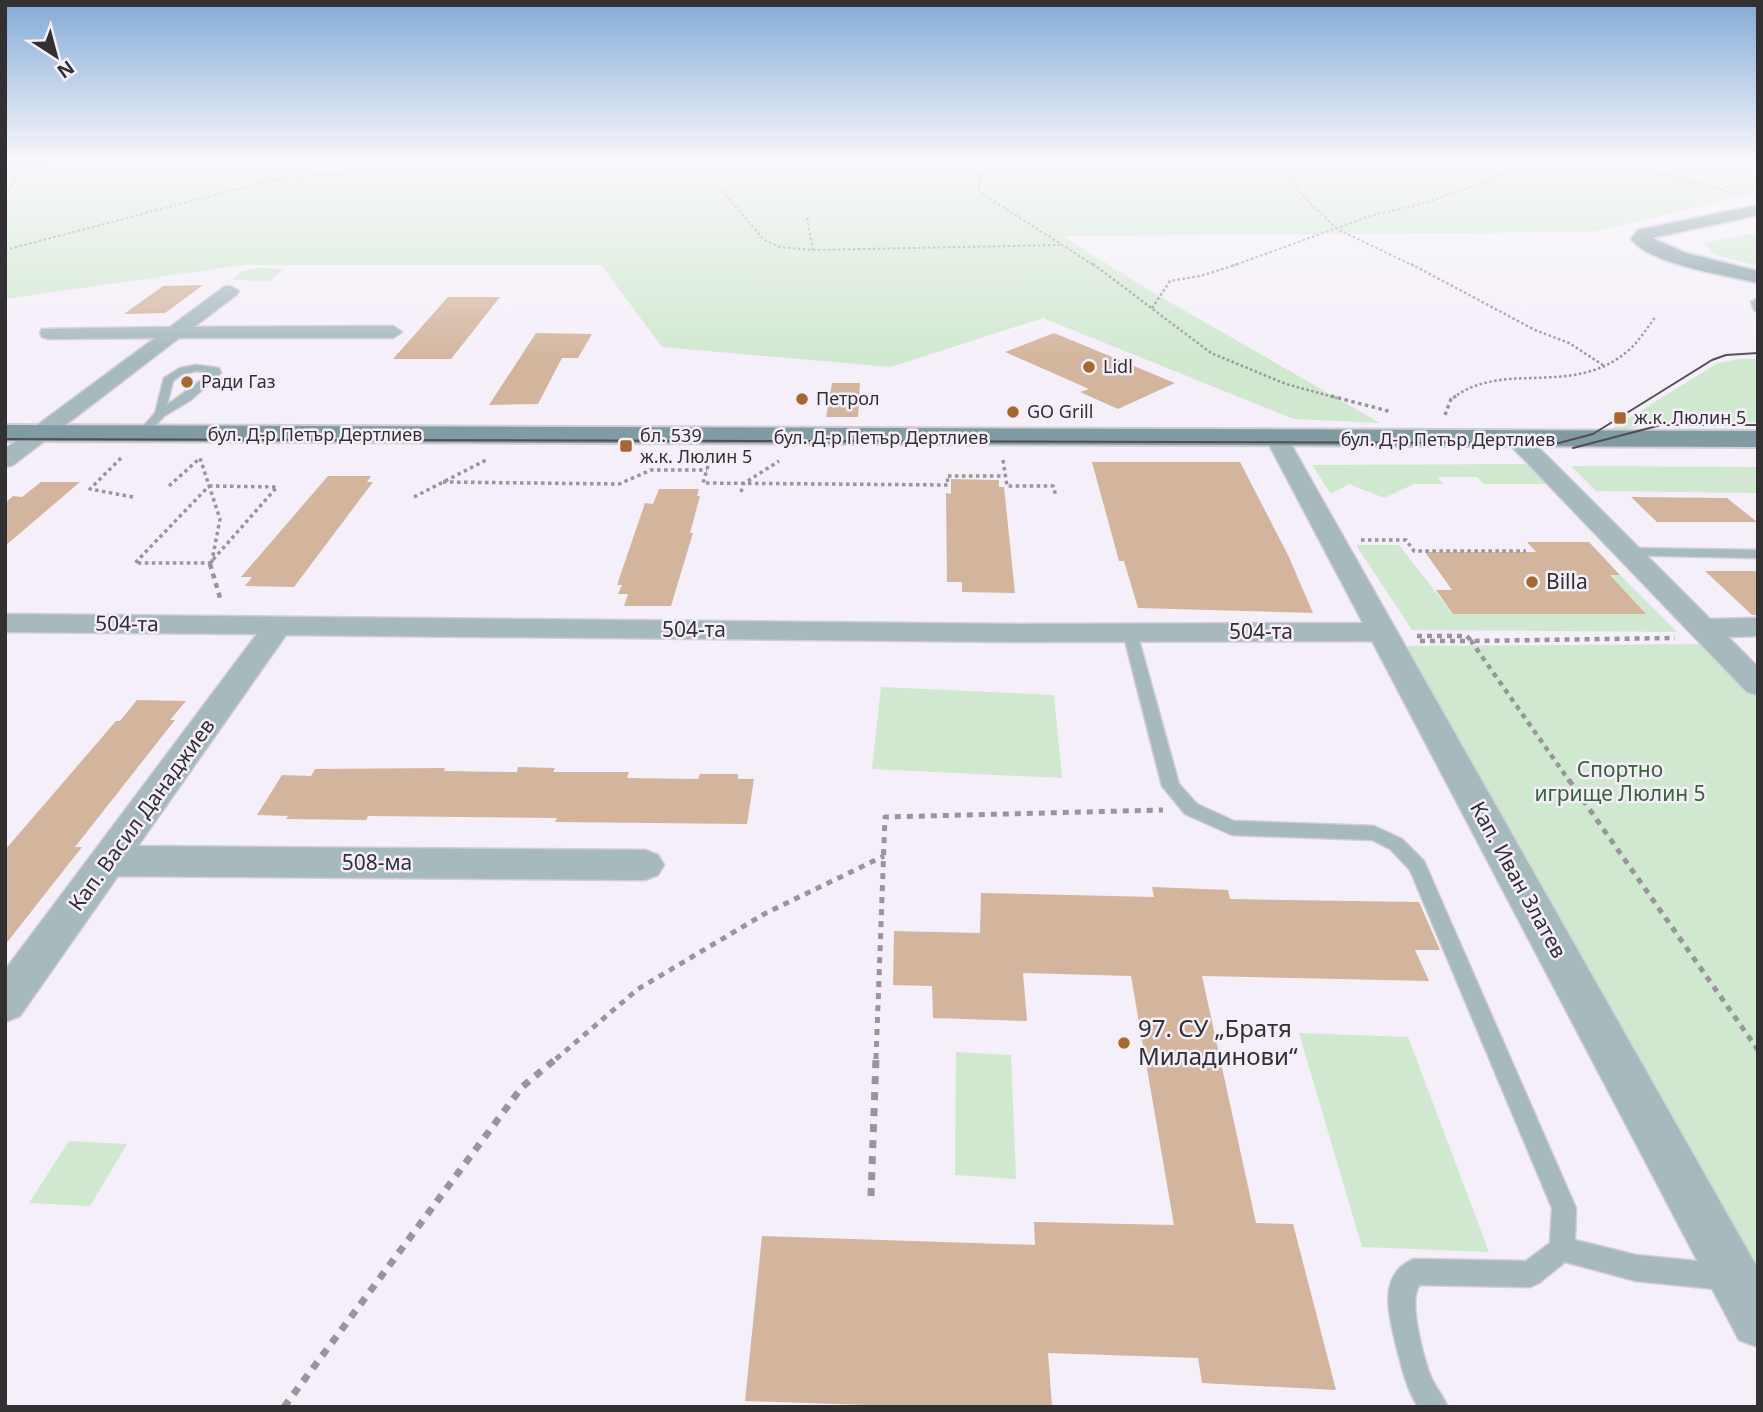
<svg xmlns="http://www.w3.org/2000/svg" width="1763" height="1412" viewBox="0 0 1763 1412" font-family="'Noto Sans',sans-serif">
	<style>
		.green { fill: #d0e8cf }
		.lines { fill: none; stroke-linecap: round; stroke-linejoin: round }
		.river { fill: #8c9cba; fill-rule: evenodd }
		.building { fill: #d3b59d }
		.lane-casing { stroke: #d2cdd5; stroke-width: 3 }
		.street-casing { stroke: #d2cdd5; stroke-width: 3 }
		.secondary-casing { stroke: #d2cdd5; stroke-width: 4 }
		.path-far5 { stroke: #99959c; stroke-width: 2; stroke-dasharray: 2.5 2.5; stroke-linecap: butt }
		.path-far4 { stroke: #99959c; stroke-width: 2.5; stroke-dasharray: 2.5 2.5; stroke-linecap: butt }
		.path-far3 { stroke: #99959c; stroke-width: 3.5; stroke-dasharray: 3.5 3.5; stroke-linecap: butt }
		.path-far2 { stroke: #99959c; stroke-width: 4.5; stroke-dasharray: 5 5; stroke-linecap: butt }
		.path-far1 { stroke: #99959c; stroke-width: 5; stroke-dasharray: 6 6; stroke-linecap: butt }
		.path { stroke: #99959c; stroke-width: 7; stroke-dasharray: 8 8; stroke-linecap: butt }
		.lane { fill: #a6b9bc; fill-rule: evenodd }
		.street { fill: #a6b9bc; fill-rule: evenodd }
		.secondary { fill: #809ca2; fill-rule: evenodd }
		.tram { stroke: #514e53; stroke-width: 2 }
		.poi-dot { fill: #a76730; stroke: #f5eff9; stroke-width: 2.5 }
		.labels { text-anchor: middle; stroke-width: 5; stroke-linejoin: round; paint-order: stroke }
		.far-poi-label { font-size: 18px; fill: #323033; stroke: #f5eff9; text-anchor: start }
		.far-street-label { font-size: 18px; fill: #323033; stroke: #f5eff9 }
		.poi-label { font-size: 21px; fill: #323033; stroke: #f5eff9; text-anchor: start }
		.street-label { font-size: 21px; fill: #323033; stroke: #f5eff9 }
		.park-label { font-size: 21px; fill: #3a623a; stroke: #f5eff9 }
		.near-poi-label { font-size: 24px; fill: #323033; stroke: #f5eff9; text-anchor: start }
	</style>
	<rect width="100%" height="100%" fill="#f5eff9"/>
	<path class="green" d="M5 162H1758V193L1592 232 1063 236 1142 286 1380 423 1294 419 1043 318 891 367 662 347 601 265H244L5 299Z
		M1758 233V266L1716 255 1703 243Z
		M257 268 283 269 270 281 232 280 242 271Z
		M1739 359H1758V422H1656L1621 431 1611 429 1718 363Z
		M1529 464 1548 484H1484L1477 477H1438L1443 484H1414L1384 498 1349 484 1331 494 1312 465Z
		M1571 466 1758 467V493L1596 491Z
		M1356 545H1399L1453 614H1646L1610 575H1620L1677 632 1412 630Z
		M1717 644 1758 685V1278L1390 646Z
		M881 687 1054 695 1062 778 872 769Z
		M1299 1033 1408 1037 1489 1252 1362 1247Z
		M956 1052 1011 1055 1016 1179 955 1175Z
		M69 1141 127 1144 90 1206 29 1203Z"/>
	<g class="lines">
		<path class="river" d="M5 162H50L47 167 5 171Z"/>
	</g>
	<path class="building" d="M203 285 165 313 124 314 163 286Z
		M448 297H500L451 359H393Z
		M536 333 592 334 578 358H562L538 404 489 405Z
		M1054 333 1175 383 1118 409 1080 392 1089 389 1005 352Z
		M832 383H860L858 417H826Z
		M1092 462H1240L1288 555 1313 613 1138 608 1124 561H1119Z
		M328 476H371L367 482H373L294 587 245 586 252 577H241Z
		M951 479 999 480V487H1004L1015 593 962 592V582H947L946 493 951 494Z
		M41 482H80L5 546V503L13 496 22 497Z
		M659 489H699L697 496H700L690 533H693L671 606H624L628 594H618L622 585H617L645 503 653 504Z
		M1631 497 1727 498 1757 522H1657Z
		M1527 542H1589L1620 575H1610L1646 614H1453L1436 590H1452L1425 552H1536Z
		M1705 571H1758V615H1752Z
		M137 700 186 701 170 720H175L75 847H82L5 945V850L116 721H120Z
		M518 767 555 768 553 772H629L627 778 698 779 700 774H738V779H754L747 824 555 822 557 818 368 816 366 820 286 819 288 816 257 815 282 775 311 776 315 769 445 768 444 771 517 772Z
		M1152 887 1228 890 1230 899 1419 902 1440 950H1415L1429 981 1202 976 1256 1223 1293 1224 1336 1390 1202 1383 1198 1358 1048 1353 1052 1407H923L745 1401 762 1236 1035 1245 1034 1222 1174 1225 1131 976 1023 973 1027 1021 933 1018 932 986 893 985 894 931 980 933 981 893 1154 897Z"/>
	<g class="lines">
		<defs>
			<path id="lane" d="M1758 298V313L1754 310 1751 302Z
				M196 365 219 368 221 373 191 400 164 416 146 436H138V432L155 413 164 378 180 368ZM196 371 211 373 167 405 173 381 181 375Z
				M1626 548 1758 550V558L1621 555 1619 552Z
				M1130 628 1137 633 1179 784 1197 804 1234 821 1374 826 1402 839 1424 861 1576 1208 1575 1240 1636 1255 1725 1264 1734 1268 1738 1277 1734 1286 1725 1290 1636 1281 1565 1262 1539 1283 1530 1287 1420 1285C1407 1299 1424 1359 1431 1377 1436 1388 1443 1396 1448 1407H1418C1406 1387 1402 1368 1396 1345 1389 1315 1377 1274 1414 1259L1526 1261 1550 1243 1552 1208 1410 870 1390 849 1372 840 1232 835 1185 814 1162 786 1123 633Z"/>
			<path id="street" d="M230 286 239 291 236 295 194 327 393 326 402 332 393 338H179L13 465 5 467V449L155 338 49 339 42 337 40 333 42 329 170 327 224 287Z
				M1277 432 1285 434 1288 439 1758 1269V1347L1739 1340 1372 641 1021 642 286 635 138 846 645 850 658 855 664 865 658 875 645 880 118 876 20 1016 5 1022V970L257 634 5 632V614L1021 624 1363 623 1266 439 1269 434Z
				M1518 433 1526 435 1710 619 1758 618V636L1728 637 1758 667V695L1747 692 1510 445 1507 440 1510 435Z"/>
			<path id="secondary" d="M1758 205V215L1652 238 1686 253 1758 271V283C1726 275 1651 265 1631 239L1638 230Z
				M5 425 1758 431V447L5 441Z"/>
		</defs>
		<use href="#lane" class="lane-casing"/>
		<use href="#street" class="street-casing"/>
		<use href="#secondary" class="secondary-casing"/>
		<path class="path-far5" d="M877 162 875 164C902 176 930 171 958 168
			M957 162 958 168 982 177 978 191 1095 266
			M1268 162 1294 180 1303 196 1337 229 1414 266
			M1635 162 1661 174 1733 193
			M5 176 16 177 14 184 5 193
			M719 187 764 240 780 247 813 250 1060 245
			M807 218 813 250
			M5 250 268 181 453 162
			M1232 266 1370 216 1429 202 1537 162"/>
		<path class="path-far4" d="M1093 264 1211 353 1286 384 1337 398
			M1411 264 1535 330 1569 343 1603 365
			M1152 308 1170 281 1200 276 1238 264
			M1453 398C1504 359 1573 399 1629 350 1640 340 1647 328 1656 316"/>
		<path class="path-far3" d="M1331 396 1392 412
			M1445 415 1451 399 1456 396
			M121 458 90 489 133 497
			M710 459 703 483 948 485 947 476H1005
			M1003 460 1007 486H1053L1056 496
			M443 482 619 484 651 470H707
			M169 486 200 458 220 519 211 566
			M209 486 277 487 210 563H135Z
			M741 492 743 484 779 461
			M414 497 488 459
			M1361 540H1406L1414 551H1526"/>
		<path class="path-far2" d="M210 564 221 601
			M1417 636H1467L1471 641 1675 638
			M1420 641H1471L1570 782"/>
		<path class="path-far1" d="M1569 780 1758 1050
			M556 1059 638 989 766 913 884 856
			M876 1059 885 817 1163 810"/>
		<path class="path" d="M871 1196 876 1057
			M284 1407 522 1087 558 1057"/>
		<use href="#lane" class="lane"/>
		<use href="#street" class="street"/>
		<use href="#secondary" class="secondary"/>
		<path class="tram" d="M5 439 1559 443 1593 434 1712 360 1726 355 1758 353
			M1573 448 1661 425H1758"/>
	</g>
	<linearGradient id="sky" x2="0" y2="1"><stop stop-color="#83aad6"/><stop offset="0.45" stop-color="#faf8fc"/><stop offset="1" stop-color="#faf8fc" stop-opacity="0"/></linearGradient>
	<rect width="1763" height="360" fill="url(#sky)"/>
	<g class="poi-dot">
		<circle cx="1089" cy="367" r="7"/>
		<circle cx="187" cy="382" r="7"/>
		<circle cx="802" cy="399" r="7"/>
		<circle cx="1013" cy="412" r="7"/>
		<rect x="1613" y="411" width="14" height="14" rx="3.5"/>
		<rect x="619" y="439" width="14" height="14" rx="3.5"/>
		<circle cx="1532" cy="582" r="7"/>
		<circle cx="1124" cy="1043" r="7"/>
	</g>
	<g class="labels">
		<g class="far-poi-label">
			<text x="1103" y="373">Lidl</text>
			<text x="201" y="388">Ради Газ</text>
			<text x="816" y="405">Петрол</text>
			<text x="1027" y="418">GO Grill</text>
			<text x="1634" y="424">ж.к. Люлин 5</text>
			<text x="640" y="442">бл. 539<tspan x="640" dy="21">ж.к. Люлин 5</tspan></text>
		</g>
		<g class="far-street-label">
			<text x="315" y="441">бул. Д-р Петър Дертлиев</text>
			<text x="881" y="444">бул. Д-р Петър Дертлиев</text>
			<text x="1448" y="446">бул. Д-р Петър Дертлиев</text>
		</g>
		<g class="poi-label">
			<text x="1546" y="589">Billa</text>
		</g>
		<g class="street-label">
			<text transform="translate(127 624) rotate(1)" y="7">504-та</text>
			<text x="694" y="637">504-та</text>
			<text x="1261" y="639">504-та</text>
			<text transform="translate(142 815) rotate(-54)" y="7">Кап. Васил Данаджиев</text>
			<text x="377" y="870">508-ма</text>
			<text transform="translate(1518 880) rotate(61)" y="7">Кап. Иван Златев</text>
		</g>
		<g class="park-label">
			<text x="1620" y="777">Спортно<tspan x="1620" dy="24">игрище Люлин 5</tspan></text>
		</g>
		<g class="near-poi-label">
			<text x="1138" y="1037">97. СУ „Братя<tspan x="1138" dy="28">Миладинови“</tspan></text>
		</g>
	</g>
	<rect width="1763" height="1412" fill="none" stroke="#323033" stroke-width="14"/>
	<g transform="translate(56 56) rotate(144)" stroke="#f5eff9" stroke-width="5" paint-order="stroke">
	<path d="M0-5L12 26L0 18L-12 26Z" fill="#323033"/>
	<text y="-10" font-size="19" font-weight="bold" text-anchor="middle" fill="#323033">N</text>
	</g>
</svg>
